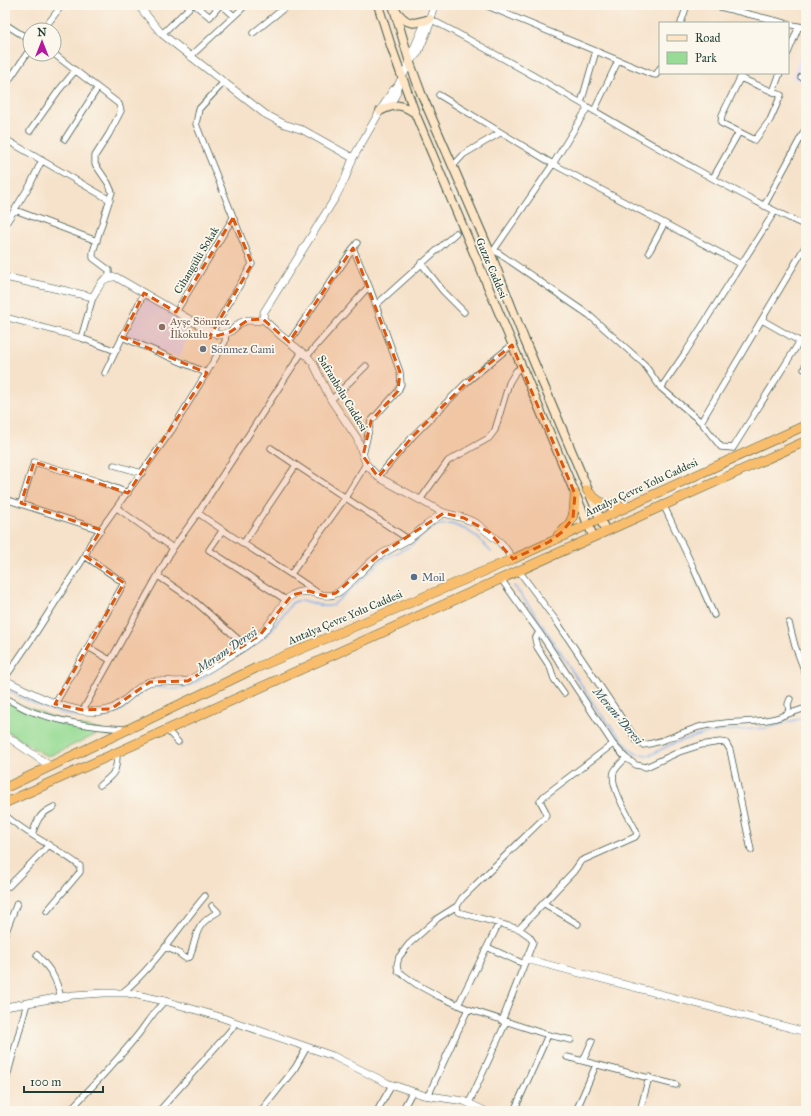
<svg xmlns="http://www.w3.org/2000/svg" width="811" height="1116" viewBox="0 0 811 1116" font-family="'IM FELL Great Primer',serif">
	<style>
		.built { fill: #dfd5f5 }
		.green { fill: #97db94; stroke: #5b8c64 }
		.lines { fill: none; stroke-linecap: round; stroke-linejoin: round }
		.stream { stroke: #83b2ed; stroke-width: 1.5 }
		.minor-casing { stroke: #3f564a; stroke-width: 7 }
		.tertiary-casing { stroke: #3f564a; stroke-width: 8 }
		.secondary-casing { stroke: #3f564a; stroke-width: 10 }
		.trunk-casing { stroke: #3f564a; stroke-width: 10 }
		.minor { stroke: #fff; stroke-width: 5.5 }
		.tertiary { stroke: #fff; stroke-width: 7 }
		.secondary { stroke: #fde5c5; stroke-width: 8 }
		.trunk { stroke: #f9be6d; stroke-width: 9 }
		.marked { fill: #de580e; fill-opacity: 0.2; stroke: #de580e; stroke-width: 3; stroke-dasharray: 8 5; stroke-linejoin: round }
		.education-dot { fill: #8d6e63; stroke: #fbf7ec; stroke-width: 1.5 }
		.worship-dot { fill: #6b7280; stroke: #fbf7ec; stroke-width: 1.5 }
		.service-dot { fill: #5c6f8a; stroke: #fbf7ec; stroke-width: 1.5 }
		.labels { text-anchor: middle; stroke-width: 3.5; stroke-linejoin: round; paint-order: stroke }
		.street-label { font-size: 11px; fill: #1f3d34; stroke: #fbf7ec }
		.education-label { font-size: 11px; fill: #785e54; stroke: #fbf7ec; text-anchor: start }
		.worship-label { font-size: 11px; fill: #5b616d; stroke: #fbf7ec; text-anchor: start }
		.service-label { font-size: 11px; fill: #4e5e75; stroke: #fbf7ec; text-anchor: start }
		.water-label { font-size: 12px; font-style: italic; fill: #385a62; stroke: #fbf7ec }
	</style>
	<rect width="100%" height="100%" fill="#fbf7ec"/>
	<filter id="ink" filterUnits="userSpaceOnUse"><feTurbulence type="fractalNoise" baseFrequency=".025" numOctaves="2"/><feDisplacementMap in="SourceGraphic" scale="8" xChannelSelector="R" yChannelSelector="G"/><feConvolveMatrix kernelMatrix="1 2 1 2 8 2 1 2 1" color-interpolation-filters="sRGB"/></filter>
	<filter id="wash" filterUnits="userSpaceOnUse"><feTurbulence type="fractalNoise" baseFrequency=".012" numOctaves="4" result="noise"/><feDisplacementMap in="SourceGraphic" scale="16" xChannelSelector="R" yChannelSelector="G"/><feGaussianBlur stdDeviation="0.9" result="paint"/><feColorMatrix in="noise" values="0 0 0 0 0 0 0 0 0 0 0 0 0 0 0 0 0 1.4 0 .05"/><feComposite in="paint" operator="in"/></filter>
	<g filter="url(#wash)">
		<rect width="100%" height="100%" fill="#f6e2ca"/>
		<path class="built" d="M806 39V84L792 78Z
			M145 297 195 326 193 329 188 328 186 333 189 335 179 358 126 335Z"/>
		<path class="green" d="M5 699 72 724 102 730V732L49 756 43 754 5 730Z"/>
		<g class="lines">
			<path class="stream" d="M514 586 533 611 599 712 632 751 637 754 650 755 674 743 704 734 723 731 767 728 806 717
				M239 654 254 645 268 634 292 603C307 594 318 611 333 605L381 561 410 546 432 527 438 525 451 524 467 530 478 538 491 552
				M5 689C35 705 84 728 118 712 130 706 137 692 149 688 158 685 168 690 177 689 195 686 212 671 227 662"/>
		</g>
	</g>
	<g filter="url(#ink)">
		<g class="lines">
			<defs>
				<path id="minor" d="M195 5 210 17 220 5
					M222 5 234 16
					M485 5 651 74 656 75 660 68
					M712 5 785 23
					M430 19C557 84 676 165 806 226
					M681 23 687 5
					M5 24 30 40
					M788 24 806 28
					M43 30 62 5
					M253 33 288 5
					M162 34 192 5
					M788 53 799 26
					M54 54 119 104 121 111 109 134 95 156V164L108 183 112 192 93 252V258L109 270V276
					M191 56 246 5
					M801 77 806 79
					M740 78 781 95 770 120 755 140 721 123 722 115 740 78 742 73
					M5 86 30 49
					M773 92 780 73
					M439 95 553 164 741 264
					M581 103 596 51
					M594 111 618 61
					M30 131 59 90 75 71
					M5 139 110 200
					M65 139 97 89
					M453 166 464 154 500 133
					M713 178 739 132
					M764 206 806 128
					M15 210 97 241
					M5 225 30 185 42 160
					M353 248 369 286 400 372 401 384 398 391 371 421 363 455
					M494 250 589 315 644 364 661 388 701 422 721 447 733 448
					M492 251 494 250 553 164 588 107
					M649 252 664 224
					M421 263 443 291 464 312
					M376 305 456 233
					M176 312 233 218
					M5 317 81 338 116 351
					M762 320 806 345
					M212 332 252 264 196 124 199 109 224 82
					M122 337 207 373
					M81 338 93 297
					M289 342 357 243
					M307 356 369 286
					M804 369 806 363
					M105 373 144 293
					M661 388 685 353 775 211
					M331 400 366 366
					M701 422 806 245
					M271 448 296 465
					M733 448 800 341
					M114 465 142 473
					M378 477 414 435 467 382 512 345
					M5 499 101 530
					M420 500 448 461 489 438 495 430 509 383 516 371 522 367
					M21 503 34 462 97 481 128 493
					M663 504 693 567 714 615
					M117 508 173 548
					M198 513C237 541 279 565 318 593
					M222 531 209 550 286 600
					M243 544 296 465 408 539
					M85 556 124 583 88 647 110 660
					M519 571 557 622 637 741 643 745C662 743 680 733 699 727 707 725 717 724 726 723 743 721 776 723 789 712L788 704 790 699
					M291 574 345 498 366 464
					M158 576 192 599 246 646
					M501 579 544 639 613 744 626 758 636 765 646 767 679 752 701 745 720 742 726 743 730 750 751 850
					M789 623 795 646 806 675
					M539 632 535 639 537 647 550 667 554 679 564 693
					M5 678 33 637 85 556 90 544 172 430 225 342 226 333
					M5 698C14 702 23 709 33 712 63 723 94 727 125 729
					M55 704 88 647
					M83 710 173 548 198 513 302 352
					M785 715 806 708
					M167 730 178 742
					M100 785C115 774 117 771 117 753
					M5 815C27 835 56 847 80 866V872L47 911
					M32 834C38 819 39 814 54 807
					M9 886 49 845
					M543 903 578 924
					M457 906 438 918 409 944 399 957 397 965 398 971 416 984 438 996 468 1009 548 1035 571 1040
					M519 929 574 871 581 861 635 837 637 834 636 831C630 818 609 786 614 772 616 767 622 762 626 758
					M5 934 17 903
					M165 947 177 952 185 958 190 957C197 935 195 924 218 912L212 906
					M487 947 524 964
					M37 955C51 970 56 977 61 998
					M122 993C155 966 178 928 205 896
					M458 1005 499 923
					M502 1021 533 942 529 936 519 929 458 912 457 906 462 898 546 816 545 810 540 801 544 796 613 744
					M567 1057 676 1085
					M583 1061 592 1041
					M5 1084 27 1003
					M428 1096 468 1009
					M469 1103 506 1022
					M69 1111C93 1086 118 1060 140 1032 148 1021 154 1011 165 1001
					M159 1111 229 1032 233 1027 234 1022
					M261 1111 295 1068 307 1047
					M377 1111 392 1085
					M402 1111 412 1092
					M514 1111 548 1035
					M576 1111 596 1065
					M640 1111 649 1077"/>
				<path id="tertiary" d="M138 5 162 34 265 114 284 124 303 130 353 158
					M429 19 425 23 412 53 411 60 418 53 430 24V19L434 5
					M397 87C398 97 388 106 380 111L393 90 397 87 411 60
					M380 111 353 158 345 179 335 198 264 312 263 319 280 335 307 356 313 363 331 400 357 438 366 464 378 477 444 513 464 518 476 523 501 543 513 559
					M5 277 93 297C100 286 101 276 116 277L206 329 219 335 230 332 240 323 248 320 258 321 263 319
					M5 680C33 694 80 720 111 709 126 703 134 688 149 682 159 678 174 684 188 681 211 666 239 653 260 635 272 624 281 602 292 595 309 585 323 601 337 593 347 587 363 569 373 560 383 552 395 547 407 540 420 532 430 520 444 513
					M5 735 50 766
					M526 959 806 1032
					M5 1007 73 995 104 993H128L165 1001 217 1016 333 1056 387 1083 423 1095 464 1101 485 1111"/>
				<path id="secondary" d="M378 5 391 46 415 113 593 536
					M393 5 410 63 421 93 490 252 525 341 605 530
					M397 12C408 26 414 24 430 19
					M380 111C396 103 401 104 415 113"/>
				<path id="trunk" d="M587 490C599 504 607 507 625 506
					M558 535C575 521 574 515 575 494
					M5 788 256 668 513 559 806 425
					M5 803 806 441"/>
			</defs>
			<use href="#minor" class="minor-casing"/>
			<use href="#tertiary" class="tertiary-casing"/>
			<use href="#secondary" class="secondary-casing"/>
			<use href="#trunk" class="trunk-casing"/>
			<use href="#minor" class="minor"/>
			<use href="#tertiary" class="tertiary"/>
			<use href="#secondary" class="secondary"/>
			<use href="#trunk" class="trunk"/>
		</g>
	</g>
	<path class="marked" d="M233 218 252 264 209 338 230 332 248 320 263 319 289 342 353 248 400 372 398 391 371 421 363 456 378 477 414 435 467 382 512 345 575 494 573 518 562 532 549 542 513 559 489 532 464 518 444 513 379 555 336 593 325 596 309 591 292 595 260 635 188 681 150 682 111 709 83 710 55 704 124 583 85 556 101 530 21 503 34 462 128 493 207 373 122 337 144 293 176 312Z"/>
	<circle class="education-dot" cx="162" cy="327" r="4"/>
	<circle class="worship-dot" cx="203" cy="349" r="4"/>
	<circle class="service-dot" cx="414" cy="577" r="4"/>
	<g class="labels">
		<g class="street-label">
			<text transform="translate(196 260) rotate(-59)" y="4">Cihangülü Sokak</text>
			<text transform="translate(492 268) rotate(67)" y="4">Gazze Caddesi</text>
			<text transform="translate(343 393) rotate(59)" y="4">Safranbolu Caddesi</text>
			<text transform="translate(641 487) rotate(-25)" y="4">Antalya Çevre Yolu Caddesi</text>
			<text transform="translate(345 617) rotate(-23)" y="4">Antalya Çevre Yolu Caddesi</text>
		</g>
		<g class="education-label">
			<text x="170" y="325">Ayşe Sönmez<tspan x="170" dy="13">İlkokulu</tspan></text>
		</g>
		<g class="worship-label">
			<text x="211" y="353">Sönmez Cami</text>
		</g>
		<g class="service-label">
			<text x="422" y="581">Moil</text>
		</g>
		<g class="water-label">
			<text transform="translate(227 650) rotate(-34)" y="4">Meram Deresi</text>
			<text transform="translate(618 716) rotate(50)" y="4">Meram Deresi</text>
		</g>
	</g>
	<rect width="811" height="1116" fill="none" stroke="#fbf7ec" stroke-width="20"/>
	<rect x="659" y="22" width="130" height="52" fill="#fbf7ec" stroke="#a3ada2"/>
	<rect x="667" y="35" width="20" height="6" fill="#fde5c5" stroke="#a3ada2"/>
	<text x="695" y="42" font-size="12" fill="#1f3d34">Road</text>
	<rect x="667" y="52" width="20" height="12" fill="#97db94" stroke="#a3ada2"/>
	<text x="695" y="62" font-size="12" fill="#1f3d34">Park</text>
	<g transform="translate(42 42)"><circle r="19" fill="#fbf7ec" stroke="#a3ada2"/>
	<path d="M0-3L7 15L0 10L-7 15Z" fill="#b5179e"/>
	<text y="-6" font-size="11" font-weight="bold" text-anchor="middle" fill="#1f3d34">N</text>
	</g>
	<path d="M24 1086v6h79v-6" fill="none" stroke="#1f3d34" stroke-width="2"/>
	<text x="30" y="1086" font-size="12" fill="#1f3d34" stroke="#fbf7ec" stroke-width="3" paint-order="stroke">100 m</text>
</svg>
